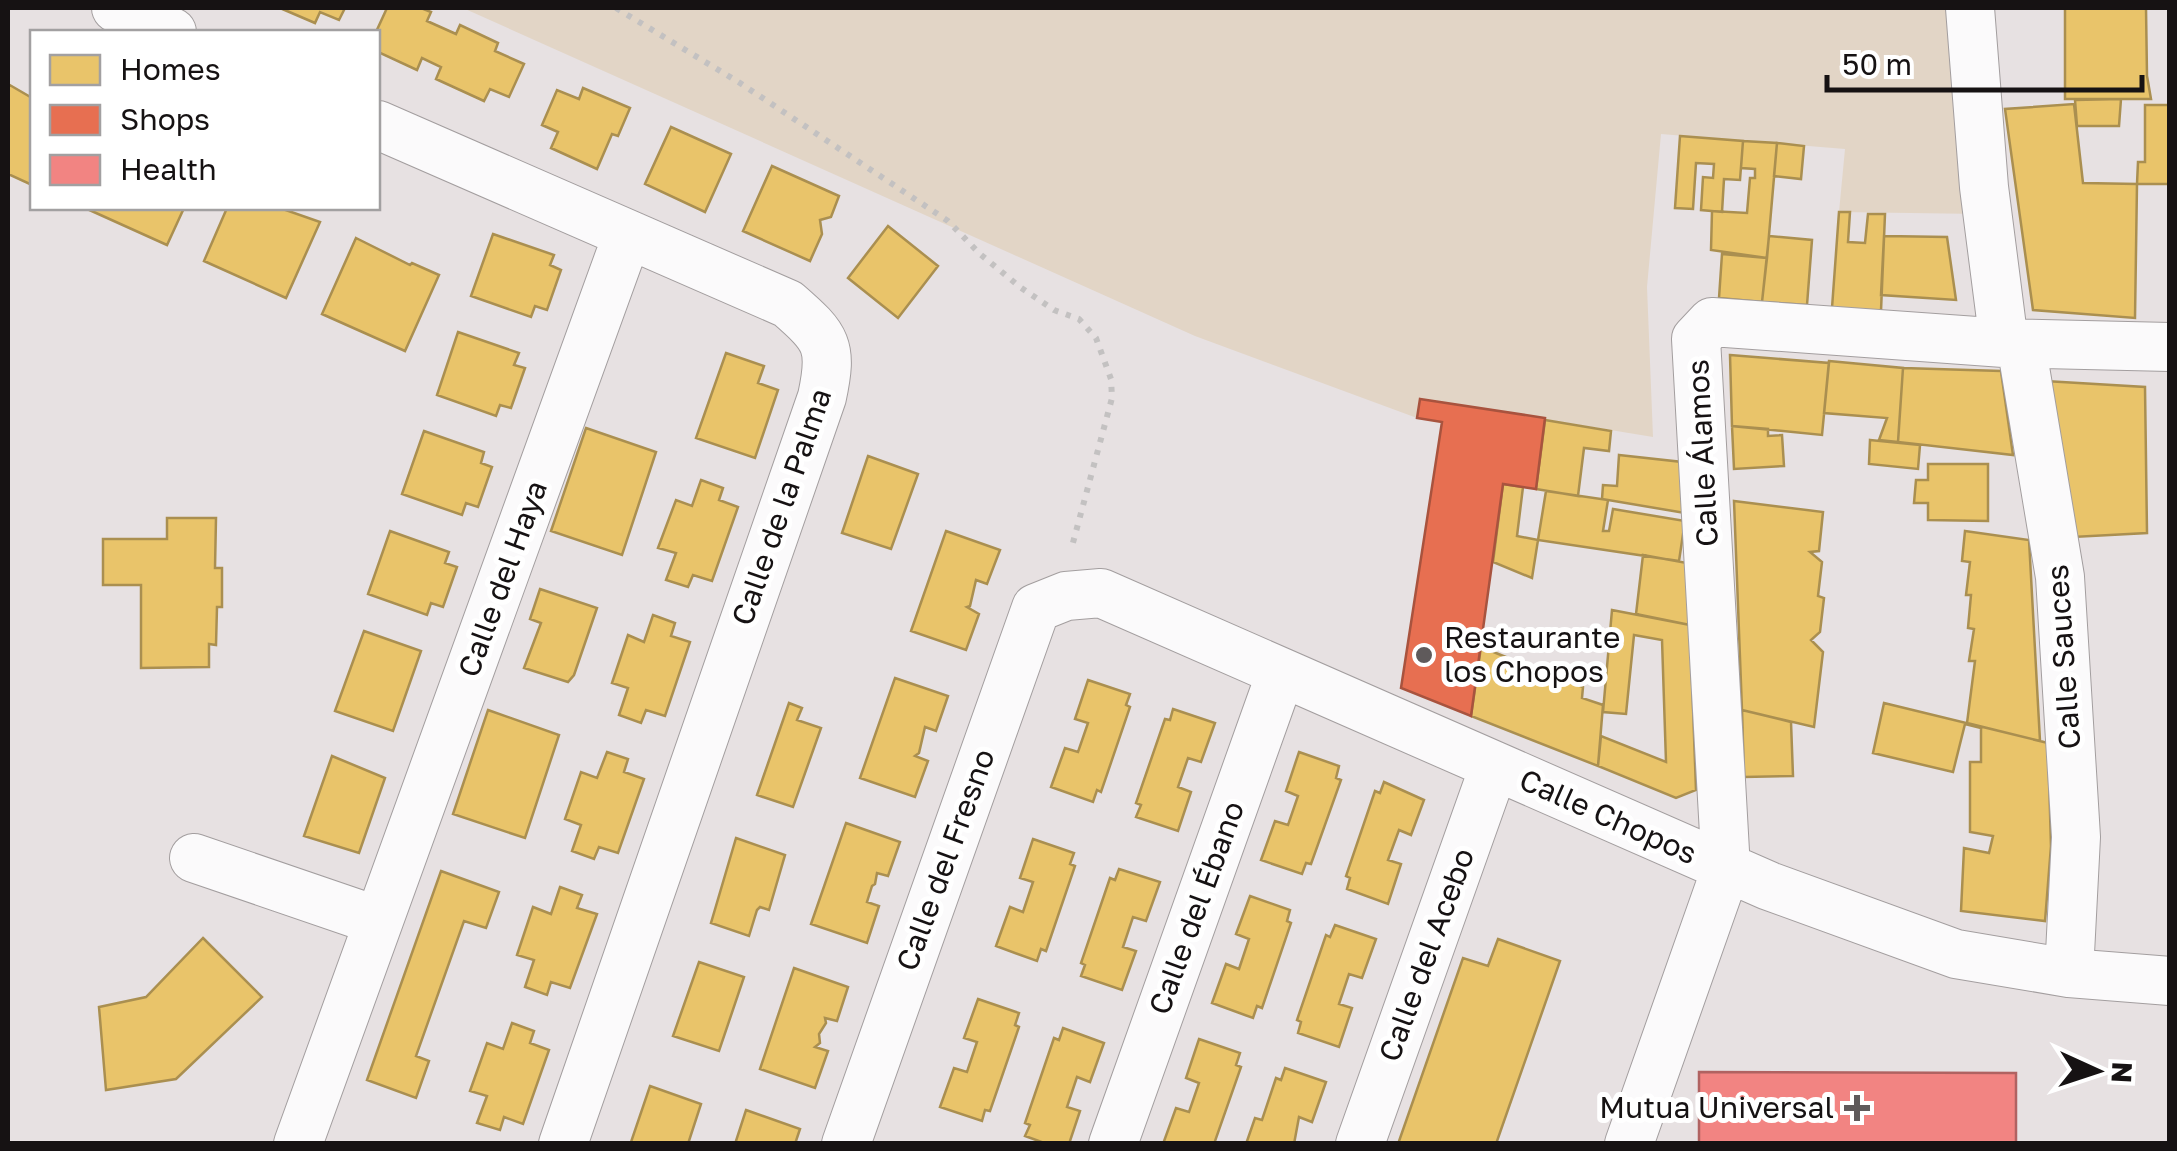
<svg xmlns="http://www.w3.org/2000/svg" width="2177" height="1151" viewBox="0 0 2177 1151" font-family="'Golos Text',sans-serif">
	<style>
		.green { fill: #e2d5c6 }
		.homes { fill: #e9c46a; stroke: #aa8f50; stroke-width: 2.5 }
		.shops { fill: #e76f51; stroke: #a8533e; stroke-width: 2.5 }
		.health { fill: #f28482; stroke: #b06261; stroke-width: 2.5 }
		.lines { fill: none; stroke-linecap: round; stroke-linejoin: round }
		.minor-casing { stroke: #a39e9f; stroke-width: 50 }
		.path { stroke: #c3c1c1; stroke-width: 6; stroke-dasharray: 5 8; stroke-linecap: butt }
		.minor { stroke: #fbfafb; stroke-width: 48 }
		.poi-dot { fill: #5f5a5b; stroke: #fff; stroke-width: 4 }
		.labels { text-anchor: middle; stroke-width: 10; stroke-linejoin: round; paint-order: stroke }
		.street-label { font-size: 30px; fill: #161213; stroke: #fff }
		.poi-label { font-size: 30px; fill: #161213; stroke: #fff; text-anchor: start }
	</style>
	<rect width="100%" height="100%" fill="#e7e1e2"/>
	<path class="green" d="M463 8H1947L1981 214 1839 212 1845 149 1661 134 1647 287 1653 437 1421 399 1417 418 1195 336Z"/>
	<path class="homes" d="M280 8H345L339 20 320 12 315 23Z
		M387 8H421L431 12 427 21 456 34 460 25 498 43 495 51 524 64 509 97 490 89 484 101 436 79 441 67 422 58 417 70 378 52 376 32Z
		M2065 8H2146L2147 76 2151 99H2065Z
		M8 84 32 98V185L8 174Z
		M583 88 630 108 618 136 612 134 597 169 551 148 558 132 542 125 557 90 579 99Z
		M2121 99 2119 126H2077L2075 100Z
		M2074 104 2083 183 2137 184 2135 318 2033 310 2005 109Z
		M2145 105H2170V184H2137L2138 162H2145Z
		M671 127 731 154 705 212 645 184Z
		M1680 136 1743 141 1740 180 1724 179 1722 212 1701 210 1703 177 1713 178 1714 164 1696 163 1693 209 1675 208Z
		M1743 141 1777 143 1767 258 1711 250 1712 211 1747 213 1750 178H1755V169L1741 168Z
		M1777 143 1804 146 1801 179 1774 176Z
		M772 166 839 196 831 217 820 220 822 234 810 261 743 231Z
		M85 208H184L167 245Z
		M227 208H280L320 222 286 298 204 261Z
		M1839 212H1850L1848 242 1865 243 1868 214H1885L1881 311 1832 308Z
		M888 226 938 266 898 318 848 278Z
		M493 234 554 255 550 265 561 270 547 310 535 306 531 317 471 296Z
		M1769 236 1812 240 1807 305 1762 302Z
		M1884 236 1947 237 1956 300 1881 295Z
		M356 238 410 265 412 263 439 275 405 351 322 314Z
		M1722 254 1767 258 1762 302 1719 298Z
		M458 332 519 353 514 365 525 368 511 408 500 405 496 416 437 395Z
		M726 353 764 366 758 383 778 390 755 458 696 438Z
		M1730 355 1829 363 1822 435 1732 426Z
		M1829 361 1903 368 1898 442 1879 440 1887 418 1824 413Z
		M1903 368 2001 371 2013 455 1898 442Z
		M2045 381 2145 387 2147 533 2073 537Z
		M1545 420 1611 431 1609 451 1584 448 1578 496 1536 489Z
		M1732 426 1768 429V436L1782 435 1784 466 1734 469Z
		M586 428 656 452 622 555 551 531Z
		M424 431 484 452 481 463 492 467 478 507 466 503 462 515 402 494Z
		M1870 440 1920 445 1918 469 1869 464Z
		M1619 455 1682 462 1685 513 1602 499 1603 485 1617 486Z
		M868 456 918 474 891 549 842 533Z
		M1928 464H1988V521L1928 520V503H1914L1916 480H1928Z
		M701 480 723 488 719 500 738 507 712 581 693 575 688 587 666 580 676 553 658 548 676 500 692 506Z
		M1503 484 1523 487 1517 536 1538 540 1532 578 1493 562Z
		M1546 491 1608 500 1603 531H1609L1613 509 1685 521 1679 561 1538 540Z
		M1734 501 1823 512 1819 551 1810 552 1822 562 1818 596 1824 598 1820 632 1811 640 1823 652 1814 727 1742 710Z
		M167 518H216L215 568H222V607H217L216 645 209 644V667L141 668V585H103V539H167Z
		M390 531 449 552 445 563 457 567 443 607 431 603 427 615 368 594Z
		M946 531 1000 550 987 584 976 580 970 606 967 607 979 614 966 650 911 631Z
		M1965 531 2029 540 2040 741 1967 723 1975 661H1969L1974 629 1968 628 1971 595H1966L1970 562 1962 561Z
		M1643 555 1687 563 1690 625 1636 614Z
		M540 589 597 608 574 675 568 682 524 668 541 623 530 619Z
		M1612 610 1690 625 1696 790 1676 798 1598 766 1601 736 1666 762 1662 640 1634 635 1626 714 1603 712Z
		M653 615 675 623 671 636 690 642 665 716 646 710 641 723 619 715 628 688 612 683 628 635 644 642Z
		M364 631 421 651 393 731 335 711Z
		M1481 647 1506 657 1505 660 1583 687 1582 698 1603 705 1598 766 1471 716Z
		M895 678 948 696 936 731 925 727 919 753 915 756 928 761 915 797 860 778Z
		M1088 680 1130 694 1126 705 1130 707 1101 792 1097 790 1093 802 1051 787 1065 748 1078 752 1088 723 1075 719Z
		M789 703 802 708 797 720 821 728 793 807 757 795Z
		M1884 703 2048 743 2051 846 2045 921 1961 911 1964 848 1989 853 1993 836 1970 832V762H1981V728L1965 724 1953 772 1873 753Z
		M1173 709 1215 723 1201 762 1188 758 1178 787 1191 792 1178 831 1136 817 1141 805 1136 803 1165 719 1170 720Z
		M488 710 559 735 525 838 453 814Z
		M1742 710 1791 722 1793 776 1744 777Z
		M607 752 628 759 624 772 644 779 618 853 599 847 594 859 572 851 581 825 565 819 581 772 597 778Z
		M1299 752 1339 766 1336 778 1341 780 1311 864 1306 863 1302 874 1261 860 1275 821 1288 825 1298 796 1286 791Z
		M332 756 385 778 359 853 304 836Z
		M1384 782 1424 800 1411 835 1399 830 1388 860 1401 864 1388 904 1347 889 1350 878 1346 876 1375 791 1380 793Z
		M846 823 900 842 888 876 877 873 875 884 872 886 867 902 879 906 867 943 811 924Z
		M736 838 785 855 769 910 760 907 757 910 749 936 711 923Z
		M1033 839 1074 853 1070 864 1075 866 1046 951 1041 949 1037 961 996 946 1010 907 1023 912 1033 882 1020 878Z
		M1119 869 1160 882 1146 921 1133 917 1123 947 1136 951 1122 990 1081 976 1085 965 1081 963 1110 878 1115 880Z
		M441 871 499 892 486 928 464 921 416 1056 429 1061 416 1098 367 1080Z
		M560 887 582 895 577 908 597 914 570 988 551 982 547 995 525 987 534 960 517 955 533 907 551 914Z
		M1250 896 1290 910 1287 921 1291 923 1262 1008 1257 1006 1253 1018 1212 1003 1226 964 1239 969 1249 939 1236 934Z
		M1335 925 1376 939 1362 978 1349 974 1339 1004 1352 1008 1339 1047 1298 1033 1301 1022 1297 1020 1326 935 1330 937Z
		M203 938 262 997 176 1079 106 1090 99 1007 146 997Z
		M1498 939 1560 961 1496 1144H1398L1463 958 1488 966Z
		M699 962 744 977 719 1051 673 1036Z
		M794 968 848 987 837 1021 825 1018 826 1023 819 1034 820 1043 815 1047 828 1051 815 1088 760 1069Z
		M978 999 1019 1013 1015 1025 1019 1027 990 1111 985 1110 982 1121 940 1107 954 1068 967 1072 977 1042 964 1038Z
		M512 1023 534 1031 530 1043 549 1050 523 1124 504 1117 500 1130 477 1123 487 1096 470 1091 487 1043 503 1049Z
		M1063 1028 1104 1043 1090 1082 1077 1077 1067 1107 1080 1111 1069 1144H1047L1025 1136 1030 1125 1025 1123 1054 1038 1059 1040Z
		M1199 1039 1240 1053 1236 1065 1241 1067 1214 1144H1163L1176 1108 1189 1112 1199 1083 1186 1078Z
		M1285 1068 1326 1082 1312 1122 1299 1117 1294 1144H1246L1255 1118 1262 1120 1276 1078 1281 1080Z
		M650 1086 701 1104 688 1144 631 1142Z
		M746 1110 800 1129 795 1144H735Z"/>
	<path class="shops" d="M1420 399 1545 418 1536 489 1503 484 1471 716 1401 688 1442 422 1417 418Z"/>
	<path class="health" d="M1699 1072 2016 1073V1144H1699Z"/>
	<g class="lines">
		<defs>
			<path id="minor" d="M116 8 172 32
				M1970 8 1984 187 2004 343
				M378 125 788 304C827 338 833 346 822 397L563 1144
				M2021 344 2060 577 2076 837 2069 973
				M194 858 378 921
				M298 1144 627 236
				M846 1144 1036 608 1066 596 1101 593 1769 886 1956 954 2069 973 2170 981
				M1113 1144 1281 673
				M1360 1144 1494 767
				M1629 1144 1726 869 1696 339 1712 322 2004 343 2170 347"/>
		</defs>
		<use href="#minor" class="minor-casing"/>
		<path class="path" d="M616 8 740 83 948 221 980 254 1020 287 1054 310 1079 319 1096 338 1111 379 1112 398 1071 550"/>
		<use href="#minor" class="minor"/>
	</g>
	<g class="poi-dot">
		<circle cx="1424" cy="655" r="10"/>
		<path d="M1852 1093h10v10h10v10h-10v10h-10v-10h-10v-10h10z"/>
	</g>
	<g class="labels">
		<g class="street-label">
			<text transform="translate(1703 453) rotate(-93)" y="10">Calle Álamos</text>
			<text transform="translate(782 507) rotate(-71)" y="10">Calle de la Palma</text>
			<text transform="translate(503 579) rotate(-70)" y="10">Calle del Haya</text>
			<text transform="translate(2064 657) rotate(-94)" y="10">Calle Sauces</text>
			<text transform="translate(1608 817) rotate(24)" y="10">Calle Chopos</text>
			<text transform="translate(946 860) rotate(-70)" y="10">Calle del Fresno</text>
			<text transform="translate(1197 908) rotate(-70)" y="10">Calle del Ébano</text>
			<text transform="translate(1427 955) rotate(-70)" y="10">Calle del Acebo</text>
		</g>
		<g class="poi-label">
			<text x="1444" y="648">Restaurante<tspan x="1444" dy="34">los Chopos</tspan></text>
			<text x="1834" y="1118" text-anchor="end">Mutua Universal</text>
		</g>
	</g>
	<rect width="2177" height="1151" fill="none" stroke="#161213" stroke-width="20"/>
	<rect x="30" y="30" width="350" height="180" fill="#ffffff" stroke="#a2a0a1" stroke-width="2.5"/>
	<rect x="50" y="55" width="50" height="30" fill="#e9c46a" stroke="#a2a0a1" stroke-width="2.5"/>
	<text x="120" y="80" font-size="30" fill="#161213">Homes</text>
	<rect x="50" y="105" width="50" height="30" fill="#e76f51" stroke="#a2a0a1" stroke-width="2.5"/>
	<text x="120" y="130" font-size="30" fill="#161213">Shops</text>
	<rect x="50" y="155" width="50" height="30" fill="#f28482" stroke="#a2a0a1" stroke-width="2.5"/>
	<text x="120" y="180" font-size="30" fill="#161213">Health</text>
	<g transform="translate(2097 1071) rotate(93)" stroke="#ffffff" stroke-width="8" paint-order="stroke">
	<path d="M0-8L18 38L0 25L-18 38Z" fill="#161213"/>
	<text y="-15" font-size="28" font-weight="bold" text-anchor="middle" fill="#161213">N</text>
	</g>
	<path d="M1827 75v15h315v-15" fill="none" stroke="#161213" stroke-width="5"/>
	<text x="1842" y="75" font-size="30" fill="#161213" stroke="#ffffff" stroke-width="8" paint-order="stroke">50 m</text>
</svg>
